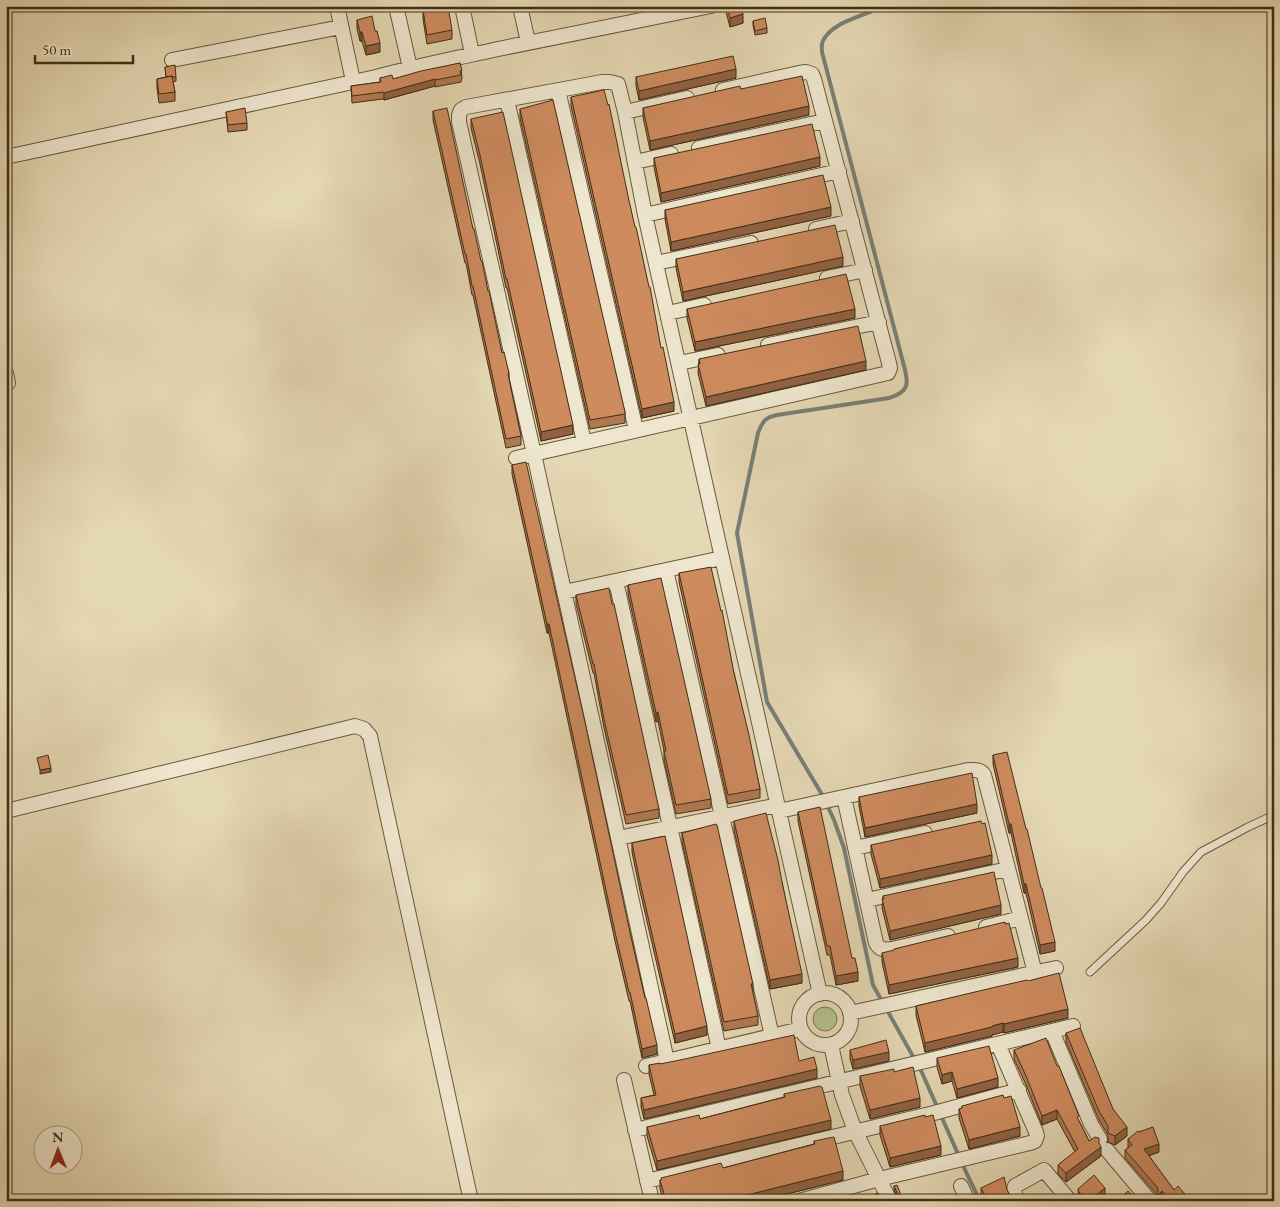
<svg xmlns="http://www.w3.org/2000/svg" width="1280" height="1207" viewBox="0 0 1280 1207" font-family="'EB Garamond',serif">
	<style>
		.green { fill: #b4bf8e; stroke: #7a7752 }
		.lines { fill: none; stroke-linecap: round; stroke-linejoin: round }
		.stream { stroke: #788077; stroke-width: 4 }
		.service-casing { stroke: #6a593d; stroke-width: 9 }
		.minor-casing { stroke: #6a593d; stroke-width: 16 }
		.service { stroke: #eee6ce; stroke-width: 7 }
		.minor { stroke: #eee6ce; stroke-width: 14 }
		.wall { fill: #b17851; stroke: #412f15 }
		.shaded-wall { fill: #906142; stroke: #412f15 }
		.building { fill: #ce8b5e; stroke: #412f15 }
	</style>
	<rect width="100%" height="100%" fill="#e5d8b4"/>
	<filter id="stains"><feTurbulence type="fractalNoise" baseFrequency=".004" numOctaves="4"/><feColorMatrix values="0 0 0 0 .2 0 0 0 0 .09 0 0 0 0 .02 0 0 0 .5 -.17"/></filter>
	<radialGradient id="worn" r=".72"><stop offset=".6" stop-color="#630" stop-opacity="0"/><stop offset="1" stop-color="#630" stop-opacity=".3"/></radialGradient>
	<path class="green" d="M808 6H845L809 11Z
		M813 1019a12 12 0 1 1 24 0a12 12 0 1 1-24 0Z"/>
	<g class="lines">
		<path class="stream" d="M824 798 767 702 737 533 758 433 761 426 765 420 770 417 777 415 889 398C909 392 909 384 904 366L822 52C822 49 821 44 823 41 832 21 866 16 883 6
			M827 805 834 820 844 848 873 985 915 1060
			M919 1066 966 1172 980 1201"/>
		<defs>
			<path id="service" d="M1090 972 1146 920 1161 903 1183 872 1201 852 1248 827 1274 815"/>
			<path id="minor" d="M337 6 353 81
				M396 6 410 68
				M462 6 472 54
				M520 6 528 42
				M172 60 341 27
				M558 90 636 430
				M507 100 584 442
				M625 112 687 98
				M699 148 825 121
				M6 157 376 77C416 66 457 58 498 49 569 34 640 20 711 6
				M635 162 671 154
				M645 215 839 171
				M816 229 852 221
				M656 263 751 243
				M827 278 865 270
				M668 313 704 305
				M768 345 879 322
				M679 363 718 355
				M6 373 8 383
				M516 458 888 373 890 368 889 363 814 79 812 74 806 72 799 73 723 90
				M666 570 772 1036
				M616 581 719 1049
				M564 592 722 558
				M844 797 876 943C880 950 884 950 892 949L948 936
				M6 811 355 726 364 729 370 736 471 1201
				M779 811 968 770C975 770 980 769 984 775L1035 973
				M618 838 778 805
				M855 848 925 833
				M867 900 1008 869
				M986 927 1021 918
				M799 1019a26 26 0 1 1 52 0a26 26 0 1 1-52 0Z
				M850 1013 1056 968
				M1052 1031 1091 1124 1100 1139
				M831 1045 842 1095 855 1131 890 1201
				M667 1061 534 454 459 122V115L461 110 466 107 602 82H610L618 84 625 112 645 215 820 994
				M646 1066 801 1029
				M624 1080 652 1201
				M635 1130 1073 1026
				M1107 1150 1150 1201
				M647 1181 934 1113 1019 1090
				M961 1186 968 1201
				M799 1201 879 1179 1030 1143 1035 1141 1037 1136 1036 1132 998 1044
				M1018 1201C1015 1195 1013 1192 1015 1186L1044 1170 1070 1201"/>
		</defs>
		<use href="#service" class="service-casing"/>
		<use href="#minor" class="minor-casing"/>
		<use href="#service" class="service"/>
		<use href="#minor" class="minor"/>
	</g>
	<path class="wall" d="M726 6H741L743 23 730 27 726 12Z
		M423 10 452 30V39L427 44 423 19Z
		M357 20 375 31 380 52 366 55 362 41H360L357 29Z
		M753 21 767 28V33L755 35 753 25Z
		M460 63 462 78 461 82 435 87V86L384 100 383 99 352 103 351 86 380 82V78L393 79Z
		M165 67 176 77V81L173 82 175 92V101L159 103 157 88V79L166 77Z
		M636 77 736 78 639 100 636 86Z
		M741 89 809 115 650 150 643 117V108Z
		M571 97 674 411 642 418 571 106Z
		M520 109 625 412V423L590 429 520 118Z
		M433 111 473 229 502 353 509 373V380L521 436V445L506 448 473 295H472L466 263H465L433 120Z
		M226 112 247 123V130L228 132Z
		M471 119 573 434 541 441 507 288H506L480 164 471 128Z
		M654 158 820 166 661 202 654 167Z
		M665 210 831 216 671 251 665 219Z
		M676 259 843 266 683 301 676 268Z
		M687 309 855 318 695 351 687 318Z
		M699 359 866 370 706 406 698 373Z
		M512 465 631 937 657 1054 642 1058 630 1001H629L615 941 549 633H547L512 474Z
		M679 573 734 673 760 789V798L728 804 679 582Z
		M628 585 711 799V808L676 814 664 760V751L658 721 656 722 628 594Z
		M576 595 659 809V818L626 824 604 728 594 673H593L576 604Z
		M993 755 1055 951 1040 954 1026 893H1024L1011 833H1009L993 764Z
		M859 797 977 813 865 837 859 806Z
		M798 812 852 958 858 981 836 985 830 955H827L798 821Z
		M734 821 782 882 802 983 770 989 734 830Z
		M682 833 753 984V993L758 1016V1025L724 1031 682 842Z
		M632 843 707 1035 675 1043 640 891 632 852Z
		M871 845 992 864 880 888 871 854Z
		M883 896 1001 914 890 940 882 908Z
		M882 953 1018 967 889 994 882 962Z
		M1028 981 1068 1018 1004 1033 1003 1032 992 1035V1036L925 1052 916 1015V1006Z
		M1066 1033 1113 1109 1127 1136 1115 1145 1108 1142V1135L1099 1120 1066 1042Z
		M850 1050 889 1061 853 1069 850 1059Z
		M1014 1050 1079 1121 1089 1141 1099 1143 1101 1156 1066 1182 1058 1174V1165L1075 1152 1057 1119 1042 1125 1028 1090 1027 1087 1014 1059Z
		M937 1058 998 1087 957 1098 952 1081 942 1084 937 1067Z
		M799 1061 817 1078 644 1119 641 1107V1098L654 1095 649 1074V1065Z
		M894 1072 920 1107 870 1119 860 1086V1076Z
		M784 1094 831 1129 657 1170 647 1136V1127L700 1119 784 1097Z
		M962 1106 1020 1136 969 1149 959 1118V1109H962Z
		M880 1126 941 1155 890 1167 880 1135Z
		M1128 1139 1159 1152 1149 1156 1174 1190 1191 1201H1163L1162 1200 1158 1201 1157 1195 1125 1158V1150L1128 1148Z
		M814 1141 843 1180 759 1201H663L660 1189V1180L723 1168 814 1144Z
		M894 1186 901 1200 900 1201H899L894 1190Z
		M981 1188 1007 1190 1013 1201H983L981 1197Z
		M1078 1189 1105 1197 1100 1201H1079Z"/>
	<path class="shaded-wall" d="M743 14V23L730 27V18Z
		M360 32H362V41H360Z
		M380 43V52L366 55V46Z
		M736 69V78L639 100V91Z
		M435 79V86L384 100V93Z
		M809 106V115L650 150V141Z
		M820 157V166L661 202V193Z
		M831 207V216L671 251V242Z
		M843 257V266L683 301V292Z
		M855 309V318L695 351V342Z
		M866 361V370L706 406V397Z
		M674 402V411L642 418V409Z
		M573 425V434L541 441V432Z
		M547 624H549V633H547Z
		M658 712V721L656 722V713Z
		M51 768V772L40 774V770Z
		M977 804V813L865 837V828Z
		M1009 824H1011V833H1009Z
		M992 855V864L880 888V879Z
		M1024 884H1026V893H1024Z
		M1001 905V914L890 940V931Z
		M1055 942V951L1040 954V945Z
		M1018 958V967L889 994V985Z
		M858 972V981L836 985V976Z
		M802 974V983L770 989V980Z
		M1068 1009V1018L1004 1033V1024Z
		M1003 1023V1032L992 1035V1036L925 1052V1043L992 1026Z
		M707 1026V1035L675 1043V1034Z
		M657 1045V1054L642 1058V1049Z
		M889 1052V1061L853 1069V1060Z
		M817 1069V1078L644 1119V1110Z
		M952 1072V1081L942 1084V1075Z
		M998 1078V1087L957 1098V1089Z
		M920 1098V1107L870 1119V1110Z
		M1057 1110V1119L1042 1125V1116Z
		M831 1120V1129L657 1170V1161Z
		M1020 1127V1136L969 1149V1140Z
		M1127 1127V1136L1115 1145V1136Z
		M1159 1144V1152L1144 1157V1149Z
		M941 1146V1155L890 1167V1158Z
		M1101 1147V1156L1066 1182V1173Z
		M843 1171V1180L759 1201H723Z
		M1105 1188V1197L1100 1201H1089Z
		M1162 1191V1200L1161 1201H1158V1195Z
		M901 1195V1200L899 1201V1197Z"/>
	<path class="building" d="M444 6H448L452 30 427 35 423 10Z
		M727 6H741L743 14 730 18Z
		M372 16 375 31H377L380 43 366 46 362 32H360L357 20Z
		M765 18 767 28 755 31 753 21Z
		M733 56 736 69 639 91 636 77Z
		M460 63 462 71H460L461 75 435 80V79L384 93 383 92 352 96 351 86 381 82 380 78 392 75 393 79 421 71Z
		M175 65 176 77H172V76L166 77 165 67Z
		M172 76 175 92 159 94 157 79Z
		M802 76 809 106 650 141 643 108 740 86 741 89Z
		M604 90 608 105 609 104 628 196 635 227H636L649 287H650L661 348 663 347 674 402 642 409 571 97Z
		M553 100 625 412V414L590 420 520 109Z
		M245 108 247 123 228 125 226 112Z
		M447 108 473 229H474L481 261H482L488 291H489L502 353 504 352 509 373 508 374 521 436 506 439 473 286H472L466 254H465L433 111Z
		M503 112 573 425 541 432 507 279H506L480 155 471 119Z
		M812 124 820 157 661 193 654 158Z
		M823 175 831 207 671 242 665 210Z
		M835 225 843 257 683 292 676 259Z
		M846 274 855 309 695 342 687 309Z
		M858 326 866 361 706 397 698 364H700L699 359Z
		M526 462 585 722 631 937 645 998H646L657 1045 642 1049 630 992H629L615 932 549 624H547L512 465Z
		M711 567 721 611 722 610 734 673 749 735 760 789 728 795 679 573Z
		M661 578 711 799 676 805 664 751H666L658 712 656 713 628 585Z
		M609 588 612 604H614L659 809 626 815 604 719 594 664H593L576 595Z
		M1007 752 1026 829H1027L1041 888H1042L1055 942 1040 945 1026 884H1024L1011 824H1009L993 755Z
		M48 755 51 768 40 770 37 758Z
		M972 773 977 804 865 828 859 797Z
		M820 807 852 958H855L858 972 836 976 830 946H827L798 812Z
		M766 813 778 860 782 882 802 974 770 980 734 821Z
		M981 821 982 824 985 823 992 855 880 879 871 845Z
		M716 824 717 825 753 984H751L758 1016 724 1022 682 833Z
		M665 836 707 1026 675 1034 640 882 632 843Z
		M994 872 1001 905 890 931 882 899H884L883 896Z
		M1005 922V924L1009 923 1018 958 889 985 882 953 894 950V949Z
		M1059 973 1068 1009 1004 1024 1003 1023 992 1026V1027L925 1043 916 1006 996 987 1027 980 1028 981Z
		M1080 1028 1113 1109 1127 1127 1115 1136 1108 1133V1126L1099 1111 1066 1033Z
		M794 1035 799 1061 814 1057 817 1069 644 1110 641 1098 656 1095 649 1065 660 1063V1064L680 1060Z
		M1046 1038 1057 1066H1059L1079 1116 1077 1117 1089 1141 1095 1137 1099 1138V1143L1101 1147 1066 1173 1058 1165 1078 1149 1057 1110 1042 1116 1028 1081 1027 1078 1014 1050Z
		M886 1040 889 1052 853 1060 850 1050Z
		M989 1046 998 1078 957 1089 952 1072 942 1075 937 1058Z
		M913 1067 920 1098 870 1110 860 1076 894 1069V1072Z
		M820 1086 821 1087H822L831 1120 657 1161 647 1127 699 1115 700 1119 785 1097 784 1094Z
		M1003 1095 1004 1098 1011 1096 1020 1127 969 1140 959 1109 962 1108V1106Z
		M925 1115V1117L933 1115 941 1146 890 1158 880 1126Z
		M1153 1127 1159 1144 1144 1149 1174 1190 1178 1186 1191 1201H1170L1162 1191 1158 1195V1191L1157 1187 1125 1150 1132 1145 1128 1139 1138 1131 1139 1132Z
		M834 1137 843 1171 723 1201H666L660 1180 662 1179 661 1178 721 1163 723 1168 815 1144 814 1141Z
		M1094 1175 1105 1188 1089 1201H1086L1079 1192 1078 1189Z
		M1004 1177 1007 1190 1013 1201H988L981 1188Z
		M897 1185 901 1195 899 1197 894 1186Z
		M1128 1191 1136 1201H1117Z
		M878 1193 883 1201H878L875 1194Z"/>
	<rect width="1280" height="1207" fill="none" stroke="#e5d8b4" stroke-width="25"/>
	<rect x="8" y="8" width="1265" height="1192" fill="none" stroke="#412f15" stroke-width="2.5"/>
	<rect x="12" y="12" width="1255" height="1182" fill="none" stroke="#412f15"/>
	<g transform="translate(58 1150) rotate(359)"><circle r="24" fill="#eee6ce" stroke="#a99d84"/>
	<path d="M0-4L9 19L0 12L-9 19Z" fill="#8f2418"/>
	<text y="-8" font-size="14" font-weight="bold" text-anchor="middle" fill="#412f15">N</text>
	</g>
	<path d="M35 55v8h98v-8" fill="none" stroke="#412f15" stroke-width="2.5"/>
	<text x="42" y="55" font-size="15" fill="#412f15" stroke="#eee6ce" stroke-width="4" paint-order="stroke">50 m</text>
	<rect width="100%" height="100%" filter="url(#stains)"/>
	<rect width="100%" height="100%" fill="url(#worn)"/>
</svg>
